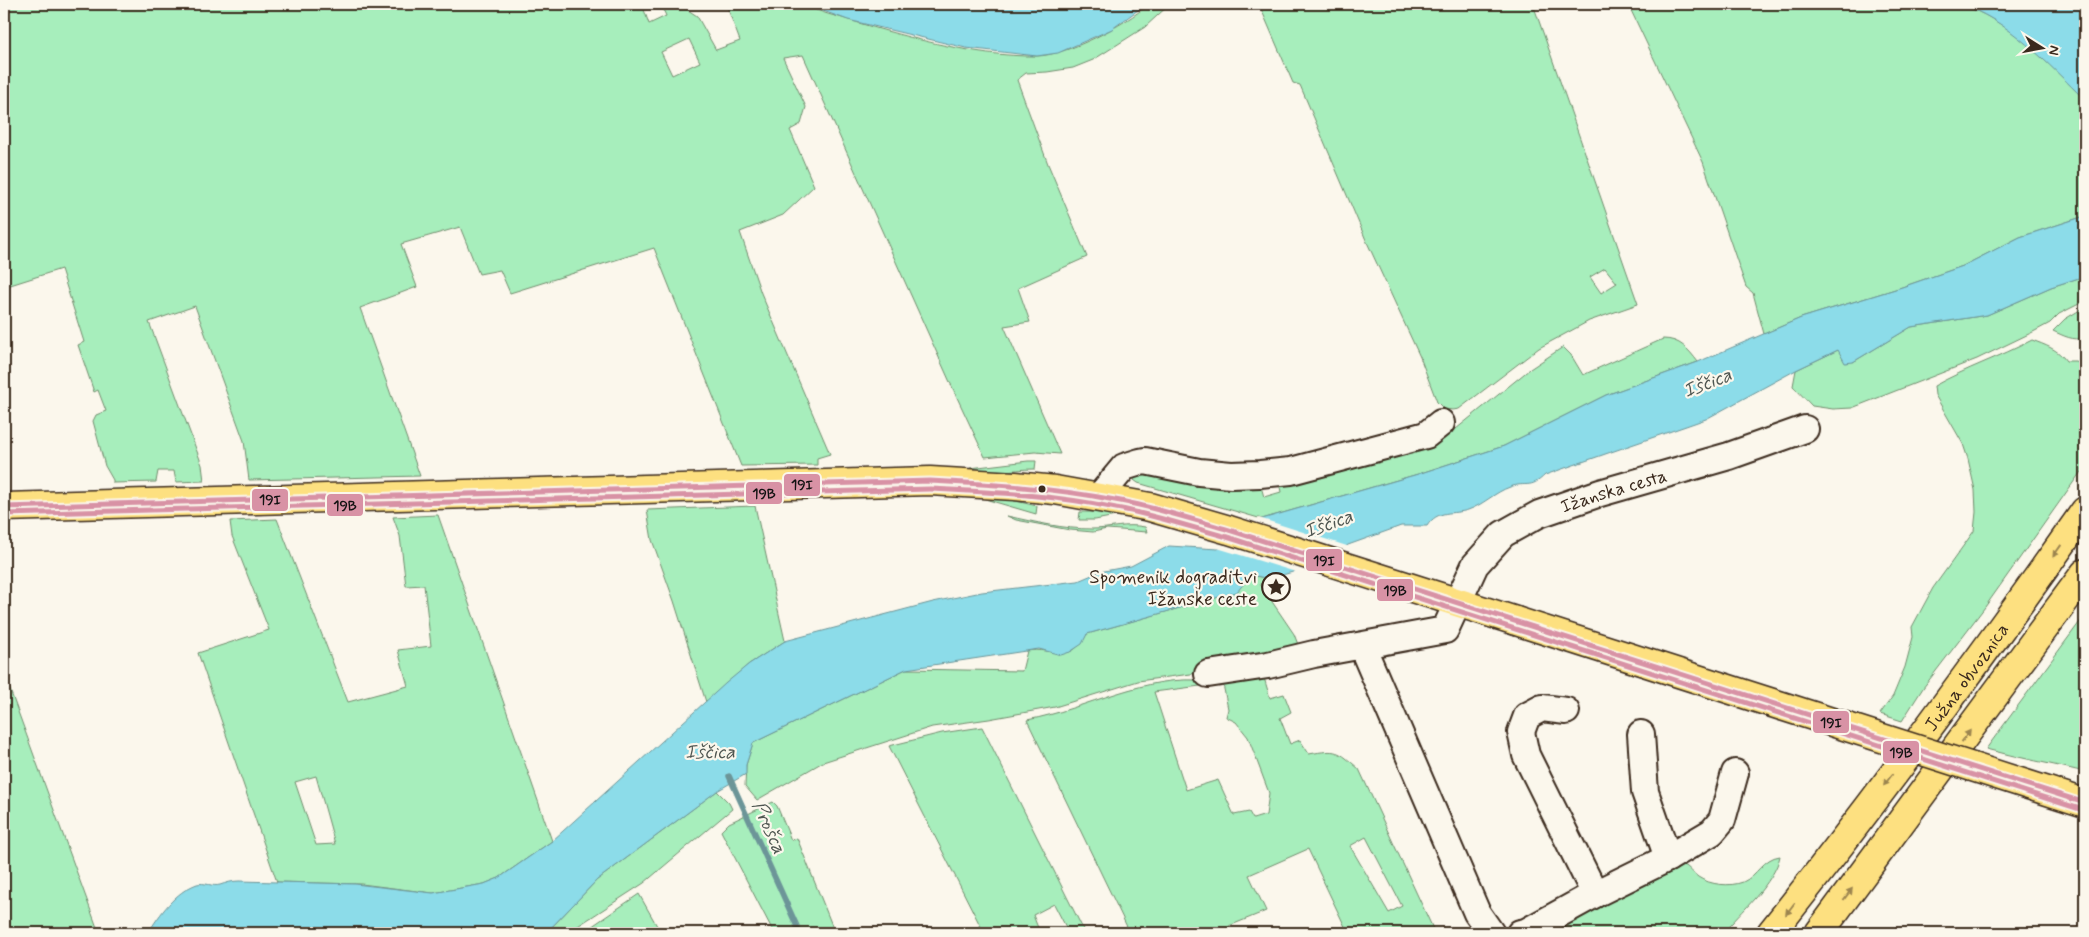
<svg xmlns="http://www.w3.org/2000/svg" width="2089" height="937" viewBox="0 0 2089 937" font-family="Mynerve,sans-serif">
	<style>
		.green { fill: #a7eebc; stroke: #718c6d; fill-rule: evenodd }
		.water { fill: #8cdce9; stroke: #6c9598 }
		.pier { fill: #fbf7ec }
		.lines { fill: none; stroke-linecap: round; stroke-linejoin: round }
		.stream { stroke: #6c9598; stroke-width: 5.5 }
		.minor-casing { stroke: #3b2a1e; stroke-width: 30 }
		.major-casing { stroke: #3b2a1e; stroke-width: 31 }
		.highway-casing { stroke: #3b2a1e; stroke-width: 31 }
		.minor { stroke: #fbf7ec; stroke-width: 26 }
		.major { stroke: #fde080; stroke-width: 28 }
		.highway { stroke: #fde080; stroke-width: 28 }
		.major-bridge-casing { stroke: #3b2a1e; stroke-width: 31; stroke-linecap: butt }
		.major-bridge { stroke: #fde080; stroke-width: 28 }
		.bus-1-casing { stroke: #fbf7ec; stroke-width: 9 }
		.bus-2-casing { stroke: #fbf7ec; stroke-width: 9 }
		.bus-1 { stroke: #d892a5; stroke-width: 5 }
		.bus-2 { stroke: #d892a5; stroke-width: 5 }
		.oneway { fill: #9c854f }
		.bus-dot { fill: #3b2a1e; stroke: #fbf7ec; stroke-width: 2 }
		.labels { text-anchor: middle; stroke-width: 4.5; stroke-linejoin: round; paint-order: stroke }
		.street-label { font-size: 19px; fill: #3b2a1e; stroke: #fbf7ec }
		.poi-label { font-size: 19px; fill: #3b2a1e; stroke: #fbf7ec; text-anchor: end }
		.water-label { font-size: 20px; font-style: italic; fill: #4f5651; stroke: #fbf7ec }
		.line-badge { stroke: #fbf7ec; stroke-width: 2 }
		.pale-badge-label { font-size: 14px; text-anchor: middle; font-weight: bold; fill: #111 }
	</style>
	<rect width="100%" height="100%" fill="#fbf7ec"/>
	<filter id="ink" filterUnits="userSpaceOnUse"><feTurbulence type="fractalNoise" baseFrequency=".02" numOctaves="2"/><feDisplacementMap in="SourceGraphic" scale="10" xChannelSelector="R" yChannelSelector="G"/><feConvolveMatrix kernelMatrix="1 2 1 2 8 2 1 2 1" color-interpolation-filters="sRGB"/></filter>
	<g filter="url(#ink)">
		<path class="green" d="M4 4H642L649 24 666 16 661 4H679L697 16 716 50 740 41 726 4C745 4 782 0 799 4 812 8 825 14 839 17 898 35 974 57 1036 56 1067 56 1126 24 1149 4H1170L1145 27 1093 60 1073 68 1047 72 1026 73 1017 80 1048 164 1087 257 1018 288 1030 322 1004 326 1060 454 1035 452 985 457 954 391 803 55 783 58 806 107 801 124 790 130 814 186 783 215 740 232 761 293 830 454 817 458V465L741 466 654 248 510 293 500 270 479 274 460 227 401 244 417 287 360 308 420 476 249 480 244 441 195 306 149 322 202 465 204 481 176 482 174 471H158L156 482 113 483V480L105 466 93 421 96 415 106 411 98 390 94 392 78 345 84 342 61 269 4 287ZM689 39 700 62 672 75 661 52Z
			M1259 4H1533L1638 304 1589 321 1539 348 1459 409 1453 410 1444 409 1437 402 1420 357 1366 240 1300 85 1293 83ZM1605 268 1617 283 1601 293 1590 277Z
			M1628 4H1958C2009 19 2049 63 2085 100V216L2020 237 1963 266 1902 287 1801 318 1764 334 1753 293 1746 287 1703 162Z
			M2085 276V301L2059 314 2050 323 2035 331 1977 359 1852 408 1833 409 1812 406 1793 386 1796 370 1838 350 1853 362 1911 327 1987 315 2051 287Z
			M2085 307V338C2073 341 2064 336 2053 331L2065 319Z
			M1663 339C1680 339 1688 349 1698 362L1606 395 1504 446 1418 474 1262 519 1138 483 1134 480V475L1140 473 1260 483 1264 497 1281 492 1279 482 1432 441 1456 429 1530 369 1563 347 1571 355 1583 375Z
			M2032 340C2045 345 2058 349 2066 361H2075L2085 365V466L1985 607 1923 688 1902 721 1880 714 1893 696 1905 667 1913 637 1912 627 1933 588 1974 531 1976 512 1975 490 1968 459 1963 444 1935 395 1934 386C1966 368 2000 357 2032 340Z
			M1028 461H1036L1035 469C1010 469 992 475 968 470L970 468Z
			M978 497 1003 498 1037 506 1036 514Z
			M755 506 785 641 749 664 706 702 674 601 652 540 647 510Z
			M1080 512H1120L1121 515 1095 520H1079Z
			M438 515 552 841 499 878 484 884 433 893 361 884 277 882 198 653 269 630 232 536 230 521 277 519 348 702 408 686 398 650 431 646 424 585 406 586 400 536 393 517ZM316 776 335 844 316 845 295 782Z
			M1007 516C1035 522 1063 529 1092 529 1111 529 1125 523 1145 527L1147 532 1107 529 1093 532 1070 530 1016 520Z
			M1256 576 1269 579 1260 584 1294 634 1300 650 1221 670 1138 681 1055 707 989 719 932 727 823 762 757 800 745 786 746 765 753 743 906 669 1022 671 1027 651C1055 646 1068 667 1087 634L1236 592 1245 582Z
			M2085 615V772C2052 764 2019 758 1986 749Z
			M1262 671 1270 698 1284 694 1291 712 1280 718 1290 744 1300 740 1309 754C1338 749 1337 750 1359 769L1435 933H1348L1308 849 1249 875 1266 911 1229 926 1231 933H1130L1027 720C1087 709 1146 673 1208 681V685L1154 692 1186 790 1218 780 1234 815 1249 812 1253 819 1266 815 1269 793 1248 737 1236 722 1226 717 1228 709 1222 679ZM1366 837 1402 906 1389 913 1350 846Z
			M6 679 99 933H4V680Z
			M982 727 1085 933H1069L1054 904 1033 915 1040 933H984L889 746 942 733Z
			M717 791 729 803 732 809 644 883 567 933H546L597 880Z
			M773 802 777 806 791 840 797 838 835 933H774L721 831 729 823Z
			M1780 856C1775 882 1740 913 1723 933H1535L1673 862C1688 864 1687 868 1698 877 1710 885 1730 887 1743 882 1757 876 1763 858 1780 856Z
			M639 894 661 933H582Z"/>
		<path class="water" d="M804 4H1146L1112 29 1058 53 1037 56 966 48 848 20Z
			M1958 4H2085V100C2050 66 2006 17 1958 4Z
			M2085 216V276L2051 287 1987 315 1911 327 1853 362 1845 363 1838 350 1796 370 1706 419 1545 475C1530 490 1526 481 1510 487 1495 492 1483 505 1468 510 1452 515 1438 509 1427 526H1401L1348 545 1323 563 1269 579 1256 576 1245 582 1237 592 1087 634 1082 644 1070 652 1061 655 1039 649 906 669 753 743 746 765V774L717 791 597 880 546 933H148C160 914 175 892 197 884 204 882 213 887 220 885 226 883 232 881 239 881L355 884 433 893 484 884 499 878 552 841 726 683 749 664 785 641 933 602 982 592 1078 581 1099 572 1131 566 1169 546 1218 549 1262 519 1418 474 1504 446 1606 395 1698 362 1801 318 1902 287 1963 266 2020 237Z"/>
		<path class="pier" d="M1259 518 1350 547 1324 565 1299 573 1214 547H1217Z"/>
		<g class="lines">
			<path class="stream" d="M729 776 800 933"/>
			<defs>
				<g id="minor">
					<path d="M1099 497 1124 467 1140 462 1145 461 1199 472 1231 475 1260 474 1291 471 1426 435 1441 423"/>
					<path d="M1362 646 1477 913 1491 933"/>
					<path id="s1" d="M1208 674 1268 665 1314 654 1445 630 1475 565 1503 534 1539 514 1600 493 1729 456 1805 429"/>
					<path d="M1566 711 1542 708 1527 716 1521 732 1526 755 1595 894"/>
					<path d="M1641 734 1645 792 1668 858"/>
					<path d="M1520 933 1526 932 1595 894 1668 858 1712 832 1722 820 1735 773"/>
				</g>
				<path id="major" d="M4 507 930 481 1015 486 1055 490 1150 507 1229 530 1516 621"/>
				<g id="highway">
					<path id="s2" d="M1771 933C1880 796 1984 654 2085 511"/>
					<path d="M1819 933 2085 573"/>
				</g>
			</defs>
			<use href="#minor" class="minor-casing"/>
			<use href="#major" class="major-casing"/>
			<use href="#highway" class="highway-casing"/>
			<use href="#minor" class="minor"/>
			<use href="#major" class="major"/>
			<use href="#highway" class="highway"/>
			<defs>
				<path id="major-bridge" d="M1516 621 2085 803"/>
			</defs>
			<use href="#major-bridge" class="major-bridge-casing"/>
			<use href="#major-bridge" class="major-bridge"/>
			<defs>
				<path id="bus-1" d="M4 507 930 481C992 484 1054 488 1115 500 1154 507 1191 519 1229 530L2085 803"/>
				<path id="bus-2" d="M4 514 930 489C992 492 1055 495 1116 508 1154 515 1190 527 1227 537L2083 810"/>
			</defs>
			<use href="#bus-1" class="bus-1-casing"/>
			<use href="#bus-2" class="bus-2-casing"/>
			<use href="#bus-1" class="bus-1"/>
			<use href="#bus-2" class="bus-2"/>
		</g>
		<defs><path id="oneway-solid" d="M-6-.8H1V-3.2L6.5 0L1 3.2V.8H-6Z" transform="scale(1.25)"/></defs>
		<g class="oneway">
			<use href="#oneway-solid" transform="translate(2057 551) rotate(125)"/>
			<use href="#oneway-solid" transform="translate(1966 736) rotate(-54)"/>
			<use href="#oneway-solid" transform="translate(1888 780) rotate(127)"/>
			<use href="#oneway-solid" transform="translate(1848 894) rotate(-53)"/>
			<use href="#oneway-solid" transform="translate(1790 909) rotate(127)"/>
		</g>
	</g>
	<defs>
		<symbol id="sight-ring" viewBox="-11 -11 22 22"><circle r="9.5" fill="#fbf7ec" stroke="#3b2a1e" stroke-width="1.5"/><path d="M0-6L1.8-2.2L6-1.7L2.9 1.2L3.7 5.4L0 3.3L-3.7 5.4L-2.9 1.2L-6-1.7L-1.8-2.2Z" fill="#3b2a1e"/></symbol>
	</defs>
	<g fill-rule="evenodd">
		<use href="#sight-ring" x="1260" y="571" width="32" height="32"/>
	</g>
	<circle class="bus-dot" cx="1042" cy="489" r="4.5"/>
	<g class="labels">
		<g class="street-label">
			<text dy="7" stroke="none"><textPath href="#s1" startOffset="474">Ižanska cesta</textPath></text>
			<text dy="7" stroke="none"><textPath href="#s2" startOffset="322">Južna obvoznica</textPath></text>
		</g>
		<g class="poi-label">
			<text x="1257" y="583">Spomenik dograditvi<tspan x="1257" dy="22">Ižanske ceste</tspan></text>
		</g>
		<g class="water-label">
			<text transform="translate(1707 382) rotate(-21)" y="7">Iščica</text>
			<text transform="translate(1328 523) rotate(-20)" y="7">Iščica</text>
			<text x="710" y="758">Iščica</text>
			<text transform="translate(770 827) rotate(66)" y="7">Prošca</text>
		</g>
	</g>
	<g class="line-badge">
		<rect x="783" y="473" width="38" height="24" rx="5" fill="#d892a5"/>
		<rect x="745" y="481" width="38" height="24" rx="5" fill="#d892a5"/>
		<rect x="251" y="488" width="38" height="24" rx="5" fill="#d892a5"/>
		<rect x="326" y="493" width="38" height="24" rx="5" fill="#d892a5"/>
		<rect x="1305" y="548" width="38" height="24" rx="5" fill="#d892a5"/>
		<rect x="1376" y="578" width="38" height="24" rx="5" fill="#d892a5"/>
		<rect x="1812" y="710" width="38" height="24" rx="5" fill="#d892a5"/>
		<rect x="1882" y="740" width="38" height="24" rx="5" fill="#d892a5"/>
	</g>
	<g class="pale-badge-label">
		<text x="802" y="489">19I</text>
		<text x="764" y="498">19B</text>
		<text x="270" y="504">19I</text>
		<text x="345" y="510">19B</text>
		<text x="1324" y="565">19I</text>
		<text x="1395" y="595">19B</text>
		<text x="1831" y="727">19I</text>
		<text x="1901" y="757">19B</text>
	</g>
	<rect width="2089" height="937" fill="none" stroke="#fbf7ec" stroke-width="20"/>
	<rect x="10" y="10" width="2069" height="917" fill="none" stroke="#3b2a1e" stroke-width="2" filter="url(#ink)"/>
	<g transform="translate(2042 48) rotate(101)" stroke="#fbf7ec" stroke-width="4" paint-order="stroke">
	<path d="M0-4L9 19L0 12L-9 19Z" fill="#3b2a1e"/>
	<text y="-8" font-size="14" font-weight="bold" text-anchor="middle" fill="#3b2a1e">N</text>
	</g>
</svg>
